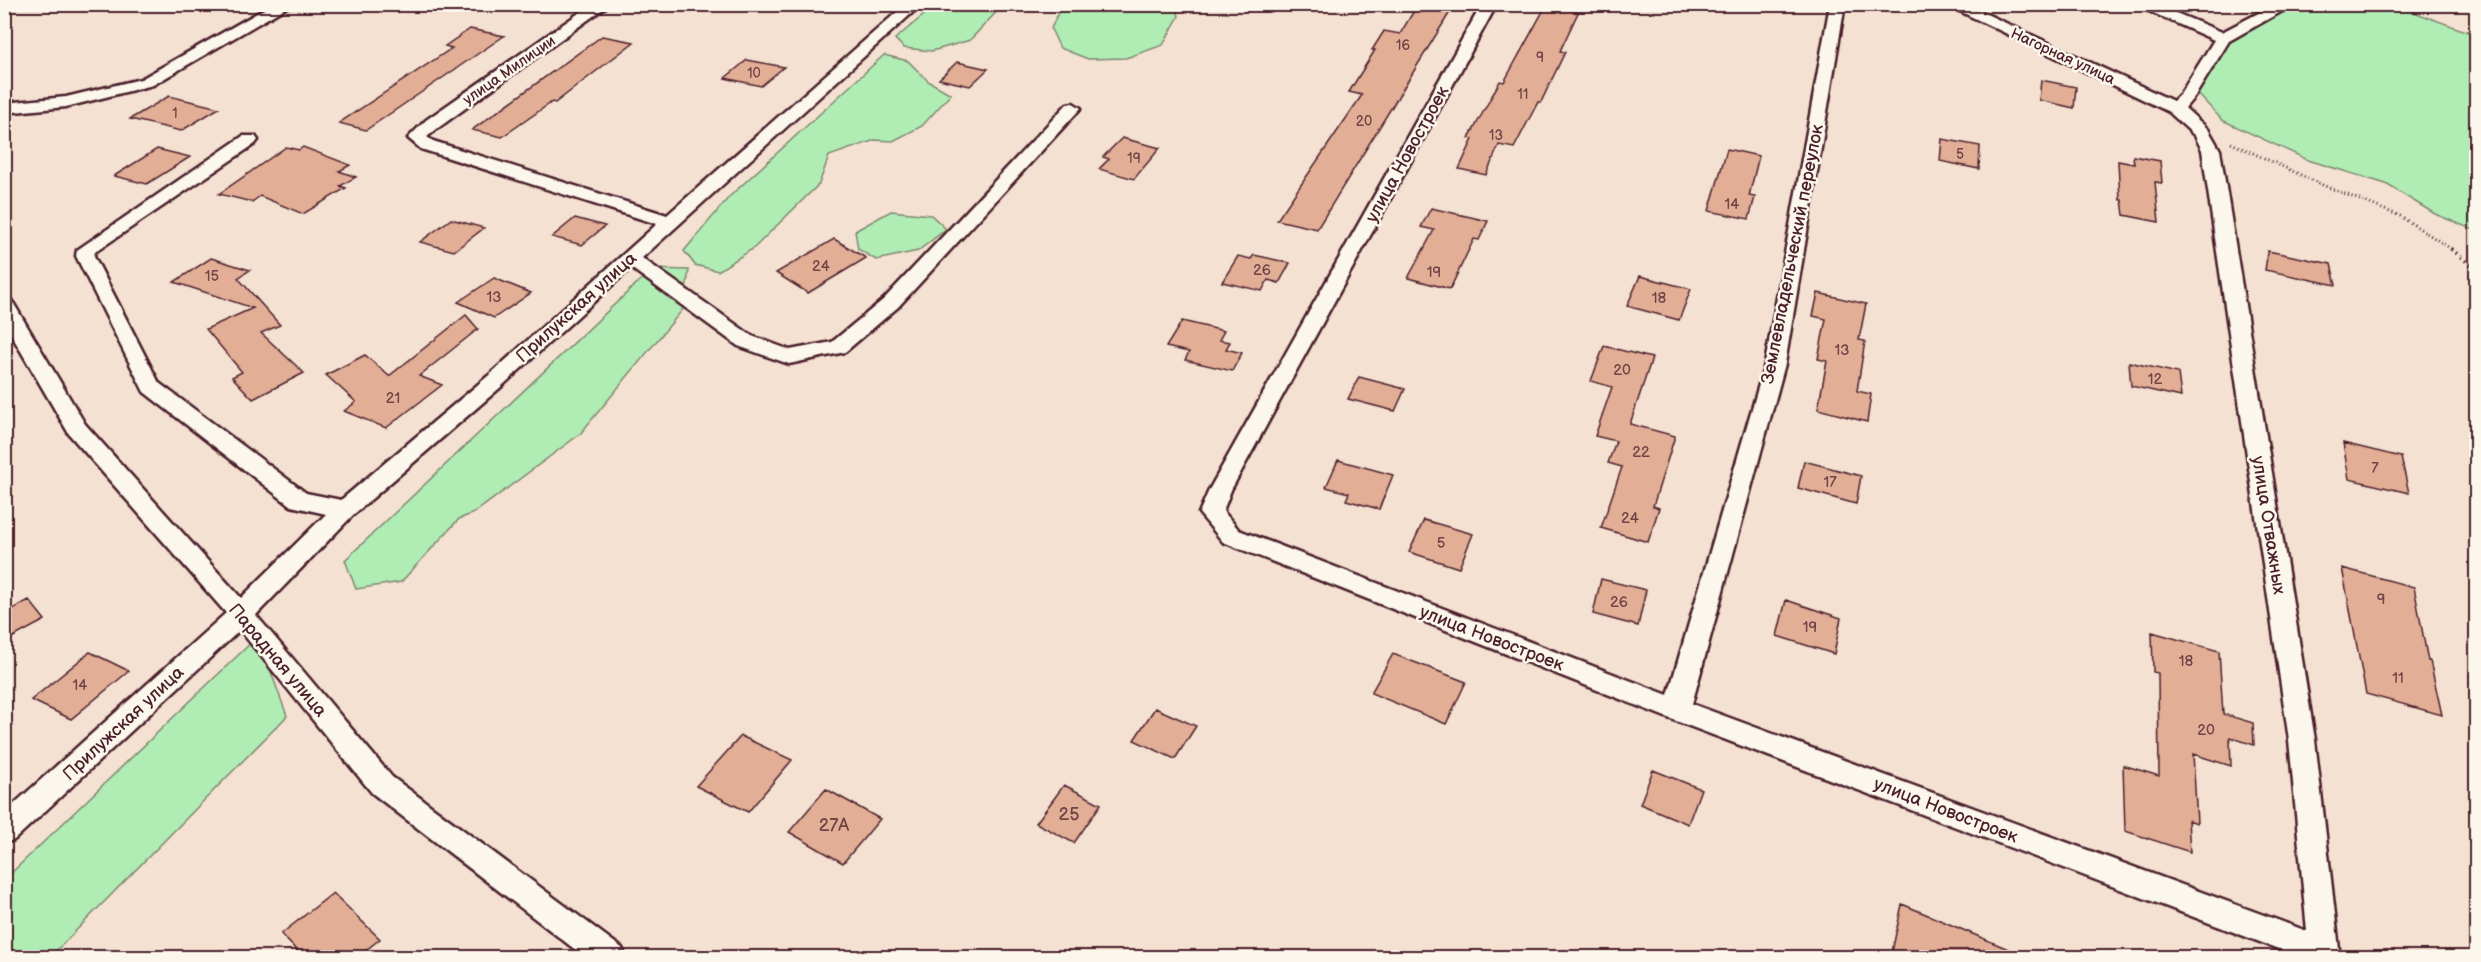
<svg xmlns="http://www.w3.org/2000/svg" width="2481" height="962" viewBox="0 0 2481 962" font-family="'Balsamiq Sans',sans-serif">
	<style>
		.green { fill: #b0edb4; stroke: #7d8670; stroke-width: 1.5 }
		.building { fill: #e3ae96; stroke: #4a1f2b; stroke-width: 1.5 }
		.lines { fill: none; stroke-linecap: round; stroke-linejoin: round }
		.minor-casing { stroke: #4a1f2b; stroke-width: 5 }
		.path-far1 { stroke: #4a1f2b; stroke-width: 3; stroke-dasharray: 1 3; stroke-linecap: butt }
		.path { stroke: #4a1f2b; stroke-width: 4; stroke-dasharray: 1.5 4.5; stroke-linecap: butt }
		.minor { fill: #fbf7ec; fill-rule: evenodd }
		.labels { text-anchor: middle; stroke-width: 5; stroke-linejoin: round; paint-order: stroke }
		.far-number-label { font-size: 14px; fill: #704346 }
		.far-street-label { font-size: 15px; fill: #4a1f2b; stroke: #fbf7ec }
		.number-label { font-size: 15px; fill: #704346 }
		.street-label { font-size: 18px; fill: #4a1f2b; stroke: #fbf7ec }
		.near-number-label { font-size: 18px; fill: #704346 }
	</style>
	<rect width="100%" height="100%" fill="#f4e1d2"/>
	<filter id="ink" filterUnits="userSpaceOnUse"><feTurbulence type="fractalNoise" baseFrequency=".0167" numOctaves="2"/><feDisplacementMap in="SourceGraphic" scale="12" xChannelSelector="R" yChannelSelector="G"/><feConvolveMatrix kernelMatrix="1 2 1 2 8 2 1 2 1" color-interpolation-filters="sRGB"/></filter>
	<g filter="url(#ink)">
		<path class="green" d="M936 5V4L1003 5 970 40 932 51 904 48 895 39Z
			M1061 5H1176L1179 16 1163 45 1126 58 1088 59 1060 48 1051 29Z
			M2298 5H2395L2476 35V231L2435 214 2386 184 2308 160 2222 120 2198 94 2229 40Z
			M884 55 908 61 928 81 951 94 922 126 893 141 875 140 829 156 819 184 754 248 718 271 695 265 684 251 729 197Z
			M891 211 931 215 946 229 918 251 876 260 858 249 855 231Z
			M652 269 689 270 683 309 580 434 474 513 459 519 401 582 356 589 345 560Z
			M258 636 287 716 50 957 5 958V879Z"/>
		<path class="building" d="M1418 4H1455L1317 229 1277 220 1362 95 1349 92 1375 50H1372L1384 31 1400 34Z
			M1547 4H1582L1560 51 1565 52 1541 102H1538L1514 148 1499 145 1486 175 1459 169 1473 139 1469 138 1500 81 1504 82Z
			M470 29 504 36 366 130 339 123 452 48 445 46Z
			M602 36 634 42 555 103 552 102 502 137 472 130Z
			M747 60 784 67 761 86 725 78Z
			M957 62 988 69 970 86 939 79Z
			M2041 80 2076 87 2074 108 2039 100Z
			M169 96 219 108 181 131 130 119Z
			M1122 138 1160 148 1134 179 1099 169 1109 159 1103 157Z
			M1942 139 1980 146 1979 169 1940 161Z
			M286 147 299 150 303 147 350 165 339 171 356 177 340 186 346 188 303 214 260 196 252 202 219 194Z
			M157 149 190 157 147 184 114 176Z
			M1727 149 1759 156 1749 196 1755 197 1749 219 1709 211Z
			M2133 156 2160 161 2162 183 2155 182 2159 222 2124 215 2122 200H2120L2118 161 2134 164Z
			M1431 208 1488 221 1479 240 1474 239 1450 289 1408 278 1434 230 1421 227Z
			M575 218 605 226 582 245 552 237Z
			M451 219 484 228 454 251 420 242Z
			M834 239 866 258 808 293 776 273Z
			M2268 251 2331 264 2336 285 2265 270Z
			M1254 255 1290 263 1279 283 1268 280 1262 291 1222 282 1238 256 1251 259Z
			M211 258 250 270 238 278 280 325 261 333 304 373 253 399 232 377 242 372 206 329 253 308 174 282Z
			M1640 276 1691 289 1679 320 1627 306Z
			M494 278 531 293 494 318 458 302Z
			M1818 293 1866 304 1859 340 1865 341 1857 391 1871 394 1867 422 1818 409 1827 361 1818 359 1826 319 1813 316Z
			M466 315 478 329 419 376 442 385 386 428 344 411 356 402 326 375 365 355 389 376Z
			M1182 321 1224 331 1219 340 1230 342 1226 349 1242 353 1232 371 1185 360 1189 352 1166 347Z
			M1604 346 1652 358 1630 424 1675 436 1653 506 1659 508 1648 542 1601 528 1622 467 1608 463 1616 441 1595 436 1612 387 1591 381Z
			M2129 362 2178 373 2181 397 2131 386Z
			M1359 377 1405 389 1395 411 1348 399Z
			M2343 443 2401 457 2409 493 2349 479Z
			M1338 460 1393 475 1379 509 1346 500 1349 493 1326 487Z
			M1804 461 1861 476 1856 504 1798 488Z
			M1424 520 1473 534 1459 568 1409 552Z
			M2342 568 2414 587 2428 661H2430L2442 715 2366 694Z
			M1601 579 1646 590 1638 626 1593 614Z
			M29 600 45 620 4 642V614Z
			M1786 600 1841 618 1834 654 1777 636Z
			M2152 632 2219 651 2223 714 2253 723 2254 745 2230 737 2231 766 2193 754 2197 823 2188 820 2190 852 2125 831 2123 765 2159 776 2158 673 2153 672Z
			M90 652 129 671 71 719 31 700Z
			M1393 654 1466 682 1446 724 1371 693Z
			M1155 708 1196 726 1175 759 1134 740Z
			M741 736 792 760 748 812 696 786Z
			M1653 770 1701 789 1688 824 1640 804Z
			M1064 785 1101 804 1074 843 1036 823Z
			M826 789 880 819 843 863 789 832Z
			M333 893 380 939 357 957H303L281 934Z
			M1902 904 2027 957H1891Z"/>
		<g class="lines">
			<defs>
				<path id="minor" d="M273 4H292L153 85 66 107 4 113V103L66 97 141 79Z
					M592 4H610L438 128 427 137 433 141 667 215 906 4H922L642 258 752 336 790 350 832 342 884 299 1067 104 1073 103 1081 108 898 307 845 352 789 364 738 346 631 268 502 386 353 515 256 615 392 777 622 948 626 958H586L372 793 240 630 14 840 4 843V813L226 613 69 434 4 322V298L11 300 14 304 85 424 241 598 326 514 291 506 144 392 76 256 77 250 243 136H255L258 140 255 144 95 252 94 256 159 383 306 493 341 500 488 376 657 224 421 149 408 138 426 120Z
					M1482 4H1497L1231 490 1223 511 1239 530 1668 695 1765 364 1830 4H1845L1785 364 1692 704 2307 931 2289 740 2202 150 2195 136 2169 112 1945 4H1965L2173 101 2181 93 2214 40 2133 4H2154L2222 32 2276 4H2295L2229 41 2195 96 2185 108 2208 129 2220 150 2315 740 2340 958H2302L1668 718 1223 542 1199 513 1209 490Z"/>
			</defs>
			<use href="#minor" class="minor-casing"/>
			<path class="path-far1" d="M2231 143 2325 186 2400 216 2453 250"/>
			<path class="path" d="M2451 249 2476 269"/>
			<use href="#minor" class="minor"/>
		</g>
	</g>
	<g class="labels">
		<g class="far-number-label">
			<text x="1403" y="50">16</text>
			<text x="1540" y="62">9</text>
			<text x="754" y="78">10</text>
			<text x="1523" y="99">11</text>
			<text x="175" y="118">1</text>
			<text x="1364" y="126">20</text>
			<text x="1496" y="140">13</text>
			<text x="1960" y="159">5</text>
			<text x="1134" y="163">19</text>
		</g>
		<g class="far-street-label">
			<text transform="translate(2063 56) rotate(25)" y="5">Нагорная улица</text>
			<text transform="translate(509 70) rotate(-35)" y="5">улица Милиции</text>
		</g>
		<g class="number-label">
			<text x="1732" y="209">14</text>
			<text x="821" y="271">24</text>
			<text x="1262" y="275">26</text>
			<text x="1434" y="277">19</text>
			<text x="212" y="281">15</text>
			<text x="494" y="302">13</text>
			<text x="1659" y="303">18</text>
			<text x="1842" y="355">13</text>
			<text x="1622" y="375">20</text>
			<text x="2155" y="384">12</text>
			<text x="393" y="403">21</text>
			<text x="1641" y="457">22</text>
			<text x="2375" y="473">7</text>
			<text x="1830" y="487">17</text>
			<text x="1630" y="523">24</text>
			<text x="1441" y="548">5</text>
			<text x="2381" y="604">9</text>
			<text x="1619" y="607">26</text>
			<text x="1810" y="632">19</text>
			<text x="2186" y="666">18</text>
			<text x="2398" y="683">11</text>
			<text x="80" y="690">14</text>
			<text x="2206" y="735">20</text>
		</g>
		<g class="street-label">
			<text transform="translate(1407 154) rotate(-61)" y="6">улица Новостроек</text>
			<text transform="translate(1792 254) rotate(-79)" y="6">Землевладельческий переулок</text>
			<text transform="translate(576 307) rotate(-42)" y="6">Прилукская улица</text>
			<text transform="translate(2269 525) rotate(81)" y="6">улица Отважных</text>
			<text transform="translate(1492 638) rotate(21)" y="6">улица Новостроек</text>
			<text transform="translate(278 660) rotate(50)" y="6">Парадная улица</text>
			<text transform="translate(123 723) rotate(-43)" y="6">Прилужская улица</text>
			<text transform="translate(1946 810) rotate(21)" y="6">улица Новостроек</text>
		</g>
		<g class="near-number-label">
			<text x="1069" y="820">25</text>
			<text x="834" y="831">27А</text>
		</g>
	</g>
	<rect width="2481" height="962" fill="none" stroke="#fbf7ec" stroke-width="24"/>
	<rect x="12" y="12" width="2457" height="938" fill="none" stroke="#4a1f2b" stroke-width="2" filter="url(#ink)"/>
</svg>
